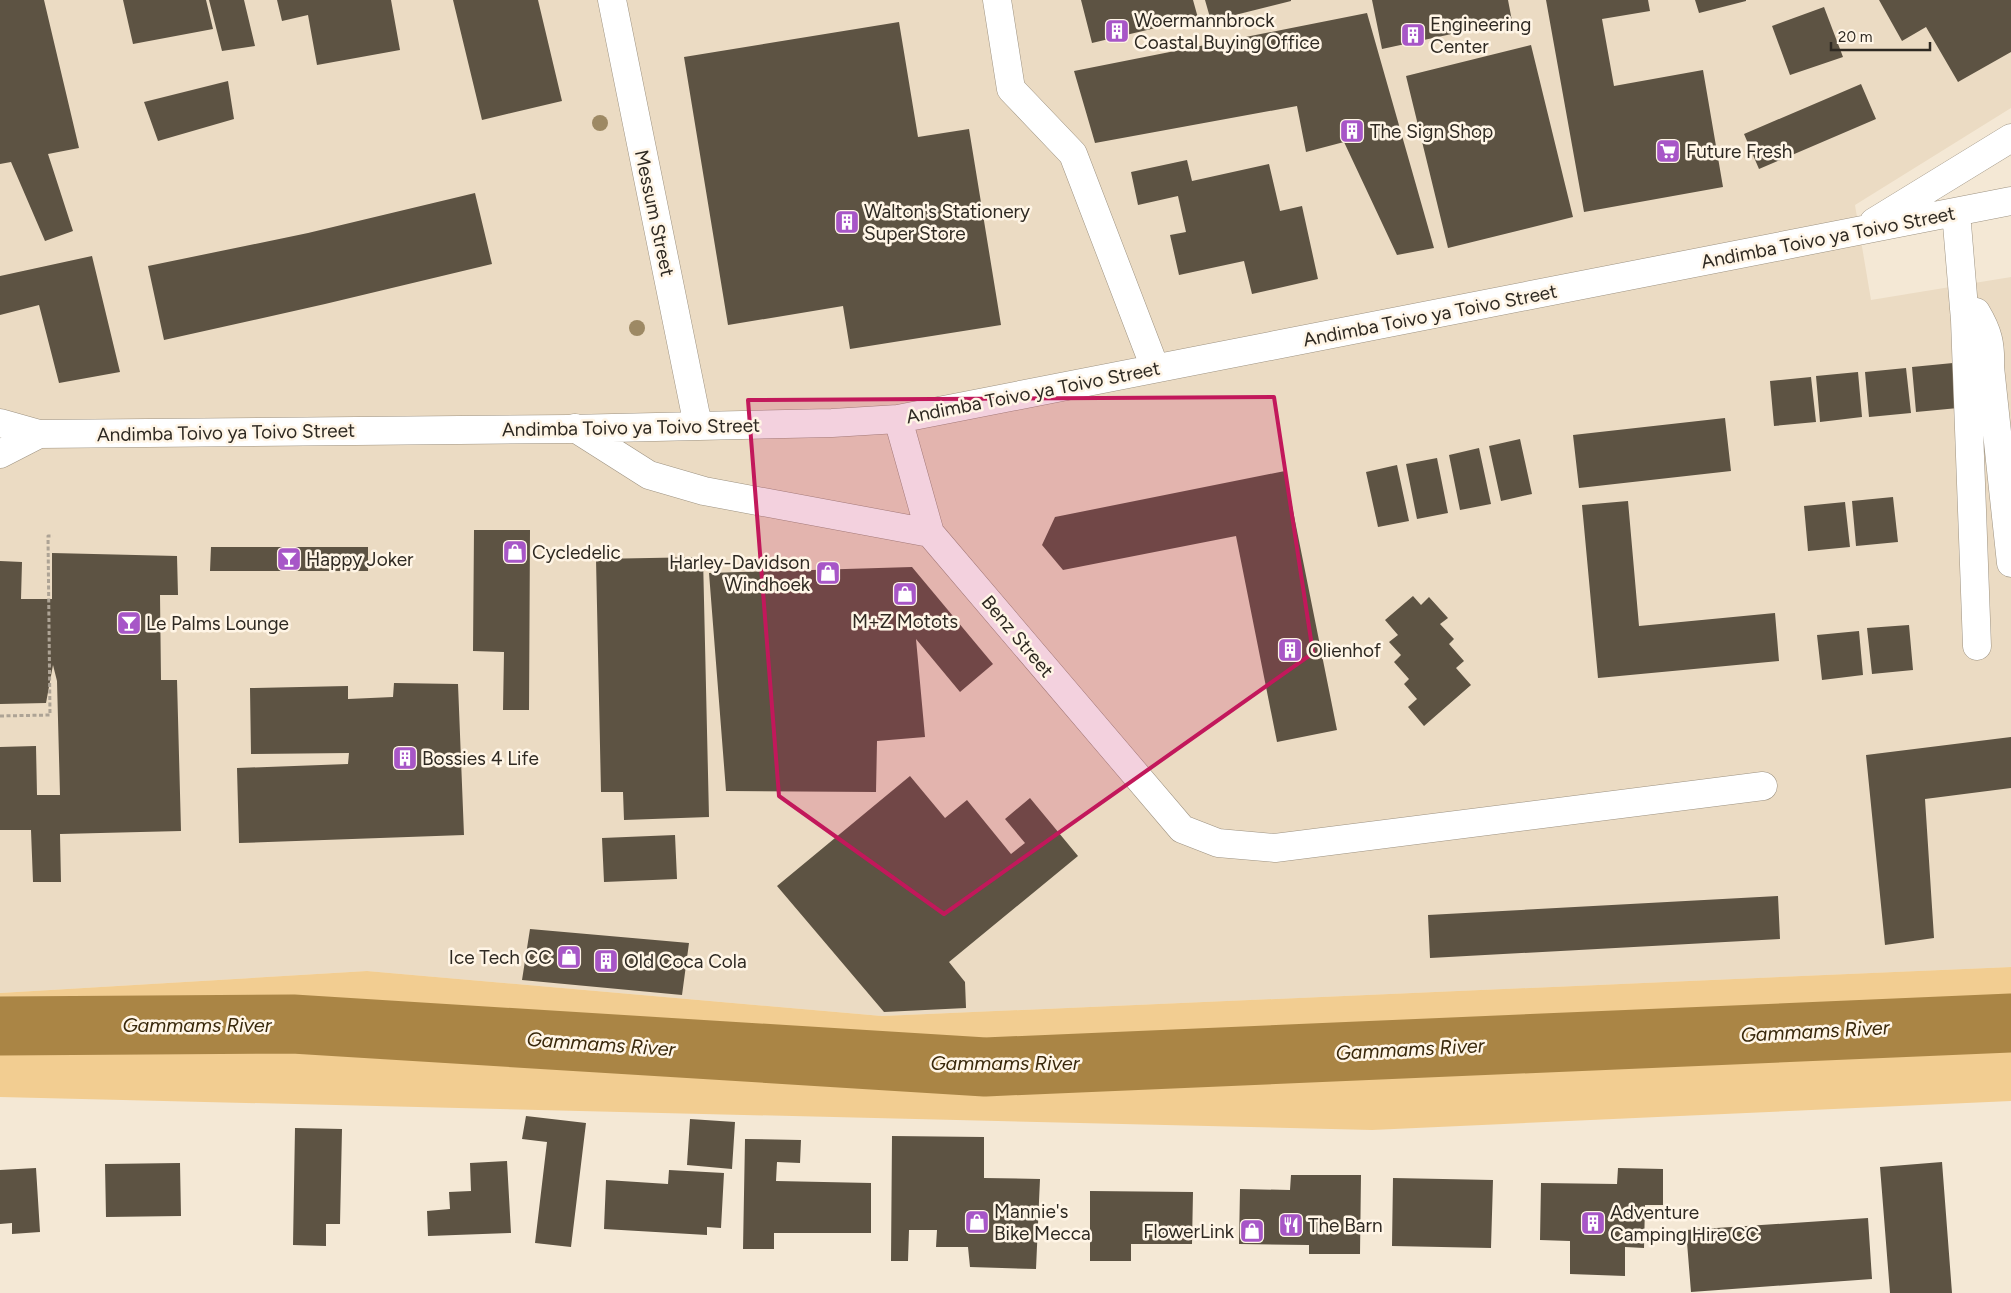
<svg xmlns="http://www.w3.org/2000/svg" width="2011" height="1293" viewBox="0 0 2011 1293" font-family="Figtree,sans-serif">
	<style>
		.built { fill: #ebdbc3 }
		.green { fill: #f2cd91 }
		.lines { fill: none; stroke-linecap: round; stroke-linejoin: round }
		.river { stroke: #aa8545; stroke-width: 59 }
		.building { fill: #5d5343 }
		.minor-casing { stroke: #9d9281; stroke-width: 29 }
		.path { stroke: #ada395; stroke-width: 3; stroke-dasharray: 4 2.5; stroke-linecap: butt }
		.minor { stroke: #fff; stroke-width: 28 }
		.tree { fill: #9d8964 }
		.marked { fill: #c2185b; fill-opacity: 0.2; stroke: #c2185b; stroke-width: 4; stroke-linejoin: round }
		.labels { text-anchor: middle; stroke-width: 5; stroke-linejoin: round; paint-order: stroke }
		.poi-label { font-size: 19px; fill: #2e2922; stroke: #fff5e6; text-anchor: start }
		.street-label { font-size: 19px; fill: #2e2922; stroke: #fff5e6 }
		.water-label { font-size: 20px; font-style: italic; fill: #39280b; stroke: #fff5e6 }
	</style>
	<rect width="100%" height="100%" fill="#f4e8d5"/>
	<path class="built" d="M0 0H2011V108L1855 205 1871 300 2011 277V967L882 1016 367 971 0 993Z"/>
	<path class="green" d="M2011 967V1101L1372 1130 0 1097V993L367 971 882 1016Z"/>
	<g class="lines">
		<path class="river" d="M0 1026 293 1024 985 1067 2011 1023"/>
	</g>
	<path class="building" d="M0 0H44L79 148 48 154 73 231 45 241 11 162 0 164Z
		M123 0H206L213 29 133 44Z
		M209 0H244L255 46 222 51Z
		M277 0H391L400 50 317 65 308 15 282 21Z
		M453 0H538L562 101 482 120Z
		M1081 0H1193L1198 18 1092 43Z
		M1205 0H1291V1L1211 21Z
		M1372 0H1508L1512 21 1382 49Z
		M1546 0H1648L1650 11 1602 19 1614 86 1703 70 1723 187 1584 212Z
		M1695 0H1746V1L1699 13Z
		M1879 0H2011V52L1958 82 1926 27 1902 41Z
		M1824 7 1843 57 1790 75 1772 26Z
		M1367 13 1434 248 1397 255 1344 142 1306 152 1297 106 1095 143 1074 71Z
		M899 22 918 137 969 129 1001 325 850 349 843 306 728 325 684 57Z
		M1531 45 1573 217 1448 248 1406 76Z
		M228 81 234 119 158 141 144 102Z
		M1861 84 1876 119 1759 169 1744 134Z
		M1187 160 1192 181 1269 164 1280 211 1302 206 1318 279 1252 294 1244 261 1179 275 1170 235 1186 232 1178 196 1138 205 1131 172Z
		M475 193 492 264 325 304 164 340 148 266 308 233Z
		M92 256 120 372 59 383 39 305 0 315V276Z
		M1953 363 1958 408 1916 412 1912 367Z
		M1906 368 1911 413 1869 417 1865 372Z
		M1858 372 1862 417 1820 422 1816 376Z
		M1811 377 1816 422 1774 426 1770 381Z
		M1725 418 1731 471 1579 488 1573 435Z
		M1520 439 1532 494 1501 501 1489 446Z
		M1479 448 1491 504 1460 510 1449 455Z
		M1437 458 1448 513 1417 519 1406 464Z
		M1397 465 1409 521 1378 527 1366 472Z
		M1285 471 1337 730 1277 742 1236 536 1063 570 1042 545 1055 517Z
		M1893 497 1898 542 1856 546 1852 501Z
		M1628 501 1639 626 1775 613 1779 661 1598 678 1582 505Z
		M1845 502 1850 547 1808 551 1804 506Z
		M474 530H530L529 710H503L504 652 473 651Z
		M211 547H368V571H210Z
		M52 553 177 556 178 595H160L161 680H177L181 831 60 834 61 882H33L31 830H0V747L36 746 37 795H60L57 681 53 665 46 703 0 704V561L22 562 21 599H52Z
		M703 557 709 817 624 820 623 792H601L596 559Z
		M912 567 993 664 960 692 916 639 925 737 877 741 876 792 726 791 709 573Z
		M1413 596 1421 605 1429 597 1448 618 1440 624 1454 639 1449 644 1464 661 1456 668 1471 685 1424 726 1408 707 1417 699 1404 684 1409 679 1394 662 1401 655 1389 642 1398 635 1385 620Z
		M1909 625 1913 670 1872 674 1867 628Z
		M1859 631 1863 675 1822 680 1817 635Z
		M394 683 458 684 464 835 239 843 237 768 348 764 349 753 251 754 250 688 348 686V699L393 697Z
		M2011 737V788L1925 799 1934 938 1885 945 1866 755Z
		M910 776 945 818 967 800 1011 854 1025 843 1005 819 1030 798 1078 856 949 962 965 982 966 1008 884 1012 777 886Z
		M675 835 677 879 604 882 602 838Z
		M1778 896 1780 939 1430 958 1428 915Z
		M530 929 689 943 682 995 522 980Z
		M526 1116 586 1123 571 1247 535 1243 547 1142 522 1139Z
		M690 1119 735 1122 732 1169 687 1165Z
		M295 1128 342 1129 340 1224H326V1246L293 1245Z
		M892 1136 984 1137V1178L1040 1179 1036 1269 970 1267 968 1247H936L937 1230H909L908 1261H891Z
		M745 1139 801 1140 800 1163 777 1162 776 1181 871 1183V1233H774V1249H743Z
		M507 1161 511 1233 428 1236 427 1211 450 1209 449 1192 471 1191 470 1163Z
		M1942 1162 1952 1293H1890L1880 1167Z
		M180 1163 181 1216 106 1217 105 1164Z
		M36 1168 40 1232 12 1234V1223L0 1224V1170Z
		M1618 1168 1663 1169V1205H1645L1644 1248 1625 1247V1276L1570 1274V1241L1540 1240 1541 1183 1617 1184Z
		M669 1170 724 1173 721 1228 707 1227V1235L604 1229 606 1180 668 1184Z
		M1291 1175H1361L1360 1254H1309V1245L1239 1244 1240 1189 1290 1190Z
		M1393 1178 1493 1180 1491 1248 1392 1246Z
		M1090 1191 1193 1192 1192 1244H1131V1261H1090Z
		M1868 1218 1872 1279 1691 1292 1686 1230Z"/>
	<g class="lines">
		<defs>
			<path id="minor" d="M612 0 698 426
				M997 0 1011 89 1073 154 1155 368
				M1956 212 1965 320 1977 646
				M1874 222 2011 138
				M1964 309 1976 312C1988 332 1991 344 1990 367L2011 563
				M898 419 930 533 1182 829 1218 843 1275 848 1763 786
				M0 423 39 434 569 429 832 423 898 419 2011 201
				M575 428 649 475 704 491 930 533
				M0 454 39 434"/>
		</defs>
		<use href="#minor" class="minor-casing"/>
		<path class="path" d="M0 716 50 715 48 536H53"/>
		<use href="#minor" class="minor"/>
	</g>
	<g class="tree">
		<circle cx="600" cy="123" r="8"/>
		<circle cx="637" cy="328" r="8"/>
	</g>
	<path class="marked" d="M1274 397 1313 653 944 914 779 796 748 400Z"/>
	<defs>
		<symbol id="building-square" viewBox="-11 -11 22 22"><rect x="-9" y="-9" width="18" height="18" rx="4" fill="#a756c7" stroke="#fff5e6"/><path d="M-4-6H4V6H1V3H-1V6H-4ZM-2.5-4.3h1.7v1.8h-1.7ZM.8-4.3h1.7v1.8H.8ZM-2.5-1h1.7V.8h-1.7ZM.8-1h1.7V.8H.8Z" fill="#fff"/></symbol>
		<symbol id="supermarket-square" viewBox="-11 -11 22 22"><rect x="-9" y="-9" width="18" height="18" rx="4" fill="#a756c7" stroke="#fff5e6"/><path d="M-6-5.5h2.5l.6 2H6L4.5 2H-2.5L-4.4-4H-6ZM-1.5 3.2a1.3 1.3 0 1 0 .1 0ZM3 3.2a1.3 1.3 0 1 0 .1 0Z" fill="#fff"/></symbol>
		<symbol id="shop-square" viewBox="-11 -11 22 22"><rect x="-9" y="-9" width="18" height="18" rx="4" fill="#a756c7" stroke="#fff5e6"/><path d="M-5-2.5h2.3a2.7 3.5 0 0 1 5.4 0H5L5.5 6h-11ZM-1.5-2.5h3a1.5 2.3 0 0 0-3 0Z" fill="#fff"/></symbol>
		<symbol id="bar-square" viewBox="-11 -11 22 22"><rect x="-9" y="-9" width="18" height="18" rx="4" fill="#a756c7" stroke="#fff5e6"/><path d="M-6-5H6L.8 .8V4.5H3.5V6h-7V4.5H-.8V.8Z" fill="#fff"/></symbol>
		<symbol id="restaurant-square" viewBox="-11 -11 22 22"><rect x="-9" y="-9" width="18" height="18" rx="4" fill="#a756c7" stroke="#fff5e6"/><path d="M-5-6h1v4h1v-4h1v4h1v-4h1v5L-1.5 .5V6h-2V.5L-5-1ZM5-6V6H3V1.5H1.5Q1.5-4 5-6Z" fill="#fff"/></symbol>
	</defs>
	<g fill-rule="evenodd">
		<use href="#building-square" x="1103" y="17" width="28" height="28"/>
		<use href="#building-square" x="1399" y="21" width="28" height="28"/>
		<use href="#building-square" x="1338" y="117" width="28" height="28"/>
		<use href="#supermarket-square" x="1654" y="137" width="28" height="28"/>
		<use href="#building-square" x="833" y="208" width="28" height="28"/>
		<use href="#shop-square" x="501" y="538" width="28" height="28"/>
		<use href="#bar-square" x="275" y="545" width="28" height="28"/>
		<use href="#shop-square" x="814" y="559" width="28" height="28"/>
		<use href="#shop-square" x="891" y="580" width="28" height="28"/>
		<use href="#bar-square" x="115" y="609" width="28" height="28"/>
		<use href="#building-square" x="1276" y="636" width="28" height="28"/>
		<use href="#building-square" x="391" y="744" width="28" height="28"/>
		<use href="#shop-square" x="555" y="943" width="28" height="28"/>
		<use href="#building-square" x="592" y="947" width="28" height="28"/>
		<use href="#shop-square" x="963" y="1208" width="28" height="28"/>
		<use href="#building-square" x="1579" y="1209" width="28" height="28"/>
		<use href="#restaurant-square" x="1277" y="1211" width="28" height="28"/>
		<use href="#shop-square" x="1238" y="1217" width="28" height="28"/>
	</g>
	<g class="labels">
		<g class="poi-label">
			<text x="1134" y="27">Woermannbrock<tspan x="1134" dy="22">Coastal Buying Office</tspan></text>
			<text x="1430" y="31">Engineering<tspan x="1430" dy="22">Center</tspan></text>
			<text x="1370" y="138">The Sign Shop</text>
			<text x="1686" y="158">Future Fresh</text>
			<text x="864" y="218">Walton's Stationery<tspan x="864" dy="22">Super Store</tspan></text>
			<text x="532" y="559">Cycledelic</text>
			<text x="306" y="566">Happy Joker</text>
			<text x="810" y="569" text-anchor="end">Harley-Davidson<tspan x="810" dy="22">Windhoek</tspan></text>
			<text x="905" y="628" text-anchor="middle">M+Z Motots</text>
			<text x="146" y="630">Le Palms Lounge</text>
			<text x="1308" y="657">Olienhof</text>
			<text x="422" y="765">Bossies 4 Life</text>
			<text x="552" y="964" text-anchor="end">Ice Tech CC</text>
			<text x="624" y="968">Old Coca Cola</text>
			<text x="994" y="1218">Mannie's<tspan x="994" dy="22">Bike Mecca</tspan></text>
			<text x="1610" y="1219">Adventure<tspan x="1610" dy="22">Camping Hire CC</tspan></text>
			<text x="1308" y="1232">The Barn</text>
			<text x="1234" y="1238" text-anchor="end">FlowerLink</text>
		</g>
		<g class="street-label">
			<text transform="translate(655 213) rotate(78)" y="7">Messum Street</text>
			<text transform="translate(1828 237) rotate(-11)" y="7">Andimba Toivo ya Toivo Street</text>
			<text transform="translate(1430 315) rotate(-11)" y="7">Andimba Toivo ya Toivo Street</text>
			<text transform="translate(1033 392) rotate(-11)" y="7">Andimba Toivo ya Toivo Street</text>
			<text transform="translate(631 427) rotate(-1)" y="7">Andimba Toivo ya Toivo Street</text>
			<text transform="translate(226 432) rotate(-1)" y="7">Andimba Toivo ya Toivo Street</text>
			<text transform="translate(1018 636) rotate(50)" y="7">Benz Street</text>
		</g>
		<g class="water-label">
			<text x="197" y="1032">Gammams River</text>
			<text transform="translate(1815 1031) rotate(-3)" y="7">Gammams River</text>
			<text transform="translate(601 1044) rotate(4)" y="7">Gammams River</text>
			<text transform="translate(1410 1049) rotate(-3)" y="7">Gammams River</text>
			<text x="1005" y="1070">Gammams River</text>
		</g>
	</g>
	<path d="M1831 42v8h99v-8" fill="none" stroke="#2e2922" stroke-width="2.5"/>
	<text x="1838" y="42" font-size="15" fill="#2e2922" stroke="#fff5e6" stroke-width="4" paint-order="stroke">20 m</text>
</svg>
